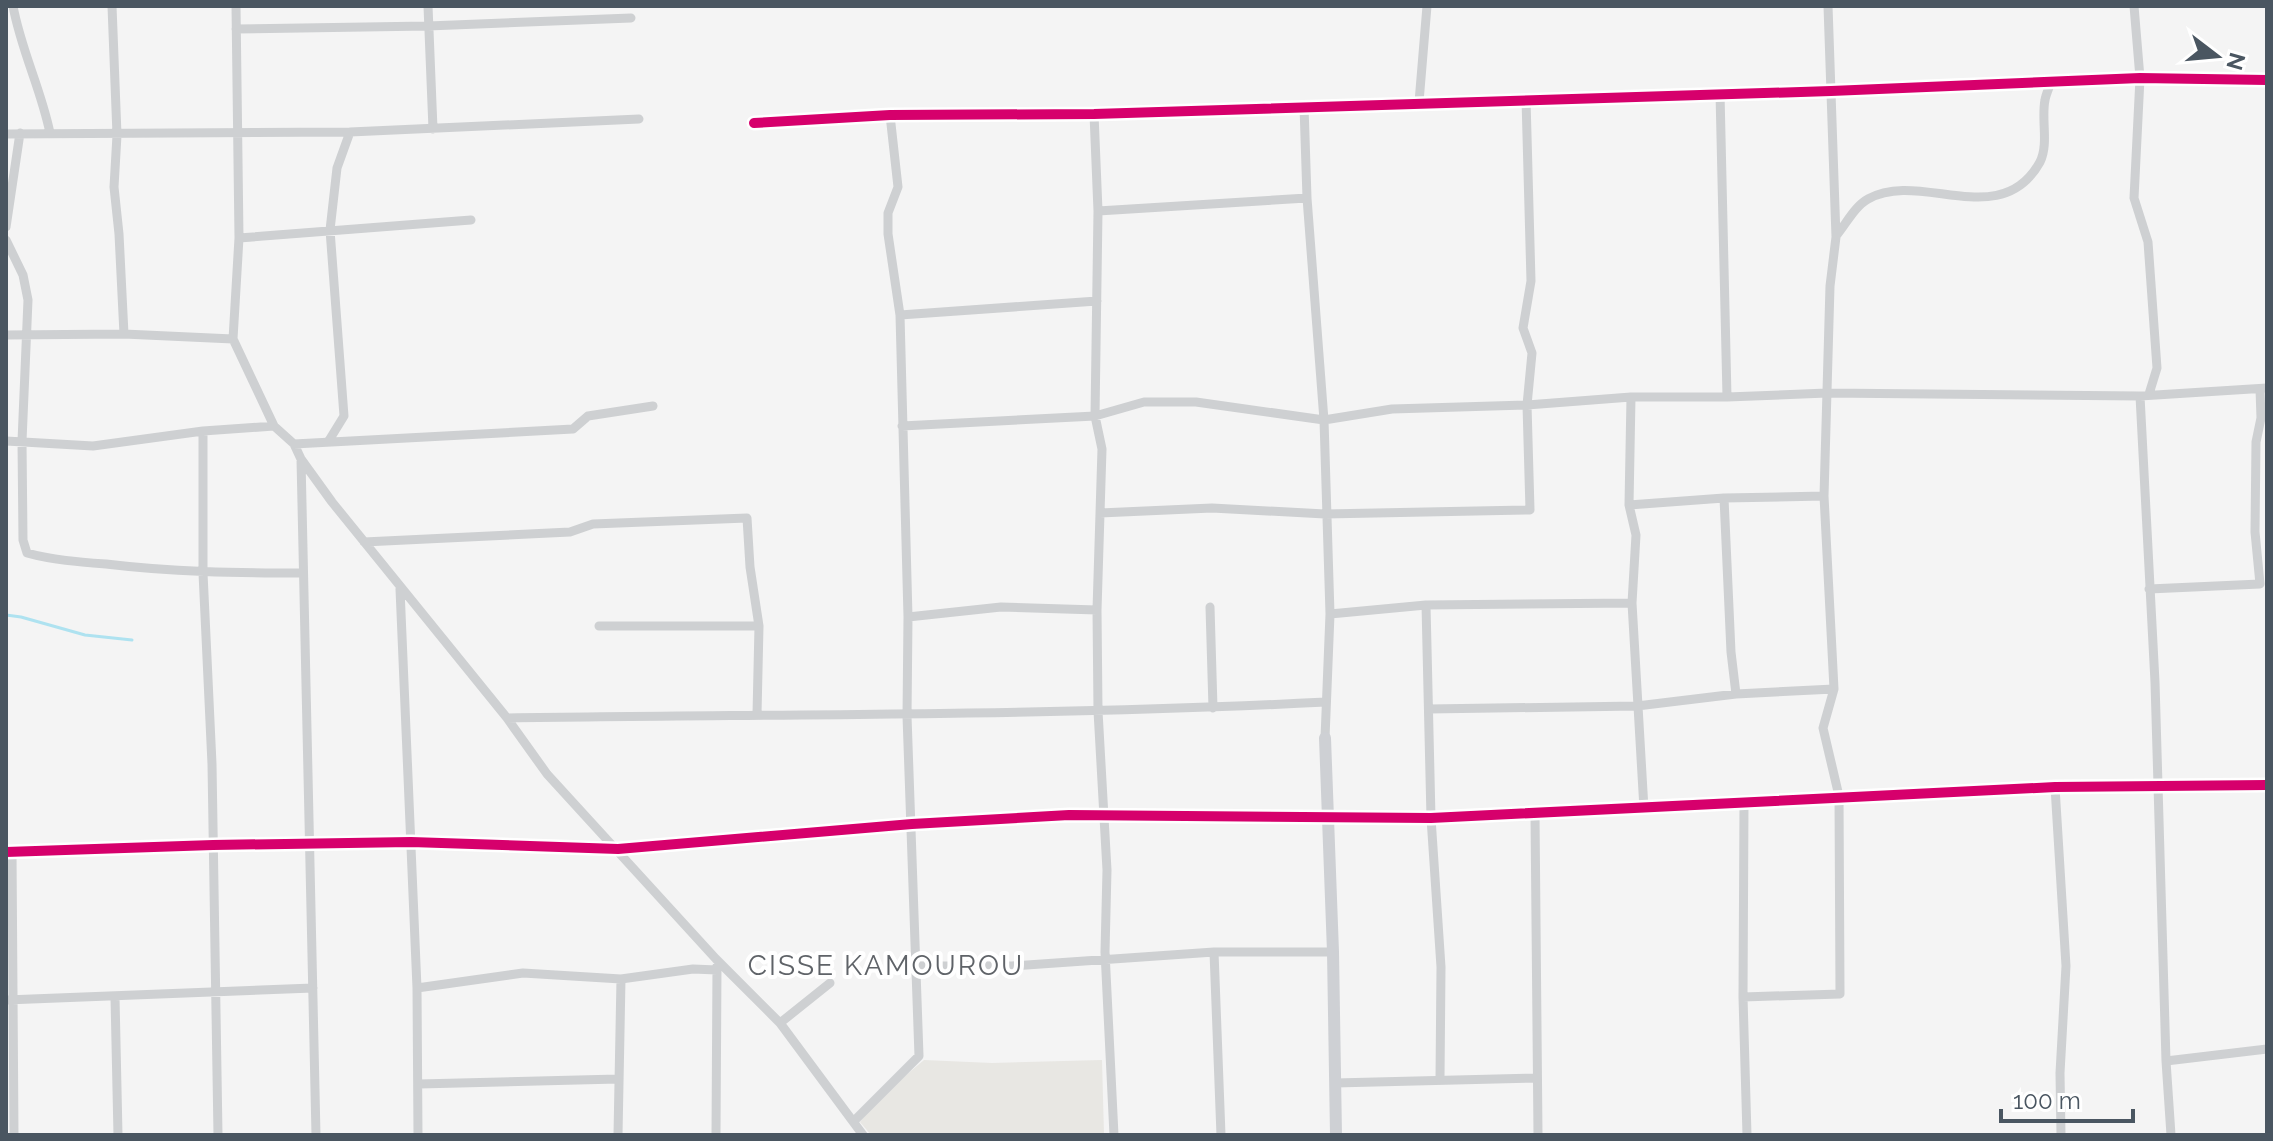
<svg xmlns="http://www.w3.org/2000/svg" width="2273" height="1141" viewBox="0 0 2273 1141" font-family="Raleway,sans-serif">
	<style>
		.commercial { fill: #e8e7e3 }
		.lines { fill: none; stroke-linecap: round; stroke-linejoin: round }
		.stream { stroke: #aee2f0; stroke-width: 3 }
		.street { stroke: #ced0d2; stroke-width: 9 }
		.secondary { stroke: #ced0d4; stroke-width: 12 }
		.cycleway-casing { stroke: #fff; stroke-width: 15 }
		.cycleway { stroke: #d6006c; stroke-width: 10 }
		.labels { text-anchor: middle; stroke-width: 8; stroke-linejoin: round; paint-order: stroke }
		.quarter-label { font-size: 28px; letter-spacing: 2px; fill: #5f6368; stroke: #fff }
	</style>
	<rect width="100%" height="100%" fill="#f4f4f4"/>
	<path class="commercial" d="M924 1060 992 1063 1102 1060 1104 1135H871L860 1122 880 1097Z"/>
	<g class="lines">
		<path class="stream" d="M6 615 21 617 85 635 132 640"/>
		<path class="street" d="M13 6C21 50 41 89 50 133
			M112 6 117 135 114 187 119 234 124 334
			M236 6 239 238 233 339 274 426 294 444 301 459 332 502 507 718 547 774 716 959 780 1023 863 1135
			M428 6 433 129
			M2134 6 2140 78 2134 198 2148 242 2157 368 2149 394
			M236 29 428 26 631 18
			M1720 93 1727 397
			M1419 102 1427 6
			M1304 106 1307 198
			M1094 114 1098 211 1307 198 1324 420 1330 614 1325 738
			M754 123 890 115 1094 114 1831 91 2140 78 2267 80
			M6 134 350 132
			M6 227 20 133
			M1836 236C1846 224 1855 206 1868 199 1920 169 2001 233 2040 162 2049 144 2041 119 2045 100 2046 94 2049 88 2051 82
			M239 238 471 220
			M6 240 23 275 28 300 22 441 23 540 27 553C52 560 79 562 106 564 172 572 236 573 302 573
			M900 315 1097 301
			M6 335 124 334 233 339
			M2140 396 2155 682 2166 1061 2171 1135
			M1631 397 1629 505 1636 535 1632 603 1644 809
			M902 426 1095 416 1144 402H1196L1324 420 1392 409 1527 405 1631 397H1727L1827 393 2140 396 2267 388
			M203 431V573L212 764 218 1135
			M6 441 93 446 203 431 274 426
			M328 442 344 416 330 230 337 168 350 132 639 119
			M294 444 573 429 588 416 653 406
			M301 459 316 1135
			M1724 498 1731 652 1736 694
			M1629 505 1724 498 1824 496
			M1100 513 1212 508 1325 514 1530 510 1527 405 1532 353 1523 328 1531 281 1526 99
			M364 542 570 532 593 524 747 518 750 567 759 626 757 714
			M400 589 417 988 418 1135
			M2149 589 2260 584 2255 532 2256 442 2261 418 2260 389
			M1426 605 1431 818 1441 967 1440 1079
			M1210 607 1213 708
			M1097 610 1102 449 1095 416 1098 211
			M1330 614 1426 605 1632 603
			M908 617 1001 607 1097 610 1098 711 1107 870 1105 952 1114 1135
			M599 626H759
			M1429 709 1637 706 1736 694 1834 689
			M507 718C780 714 1053 716 1326 702
			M2055 787 2066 966 2060 1073 2061 1135
			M1744 802 1743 997 1747 1135
			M1535 814 1538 1135
			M6 852 213 845 411 842 618 849 912 824 1069 815 1431 818 2055 787 2267 785
			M12 852 14 1135
			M1214 952 1221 1135
			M916 966H1012L1214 952H1333
			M417 988 523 973 621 979 693 969 717 970
			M115 997 118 1135
			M1743 997 1840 994 1839 796 1823 728 1834 689 1824 496 1830 286 1836 237 1828 6
			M6 1000 313 988
			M780 1023 830 983
			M2166 1061 2267 1049
			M1335 1083 1536 1078
			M419 1084 618 1079
			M854 1121 919 1056 907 716 908 617 900 315 888 234V213L898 187 890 115
			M618 1135 621 979
			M716 1135 717 966"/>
		<path class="secondary" d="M1325 738 1333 952 1336 1135"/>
		<defs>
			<path id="cycleway" d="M754 123 890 115 1094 114 1831 91 2140 78 2267 80
				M6 852 213 845 411 842 618 849 912 824 1069 815 1431 818 2055 787 2267 785"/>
		</defs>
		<use href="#cycleway" class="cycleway-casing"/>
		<use href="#cycleway" class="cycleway"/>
	</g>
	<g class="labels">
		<g class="quarter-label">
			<text x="886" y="975">CISSE KAMOUROU</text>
		</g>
	</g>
	<rect width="2273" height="1141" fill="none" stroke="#4a5661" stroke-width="16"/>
	<g transform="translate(2217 56) rotate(106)" stroke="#ffffff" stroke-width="6" paint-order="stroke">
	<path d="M0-6L14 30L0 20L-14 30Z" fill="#4a5661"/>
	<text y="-12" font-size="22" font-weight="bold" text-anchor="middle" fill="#4a5661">N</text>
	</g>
	<path d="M2001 1109v12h132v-12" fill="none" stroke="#4a5661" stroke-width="4"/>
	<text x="2013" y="1109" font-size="24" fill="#4a5661" stroke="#ffffff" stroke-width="6" paint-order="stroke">100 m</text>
</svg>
